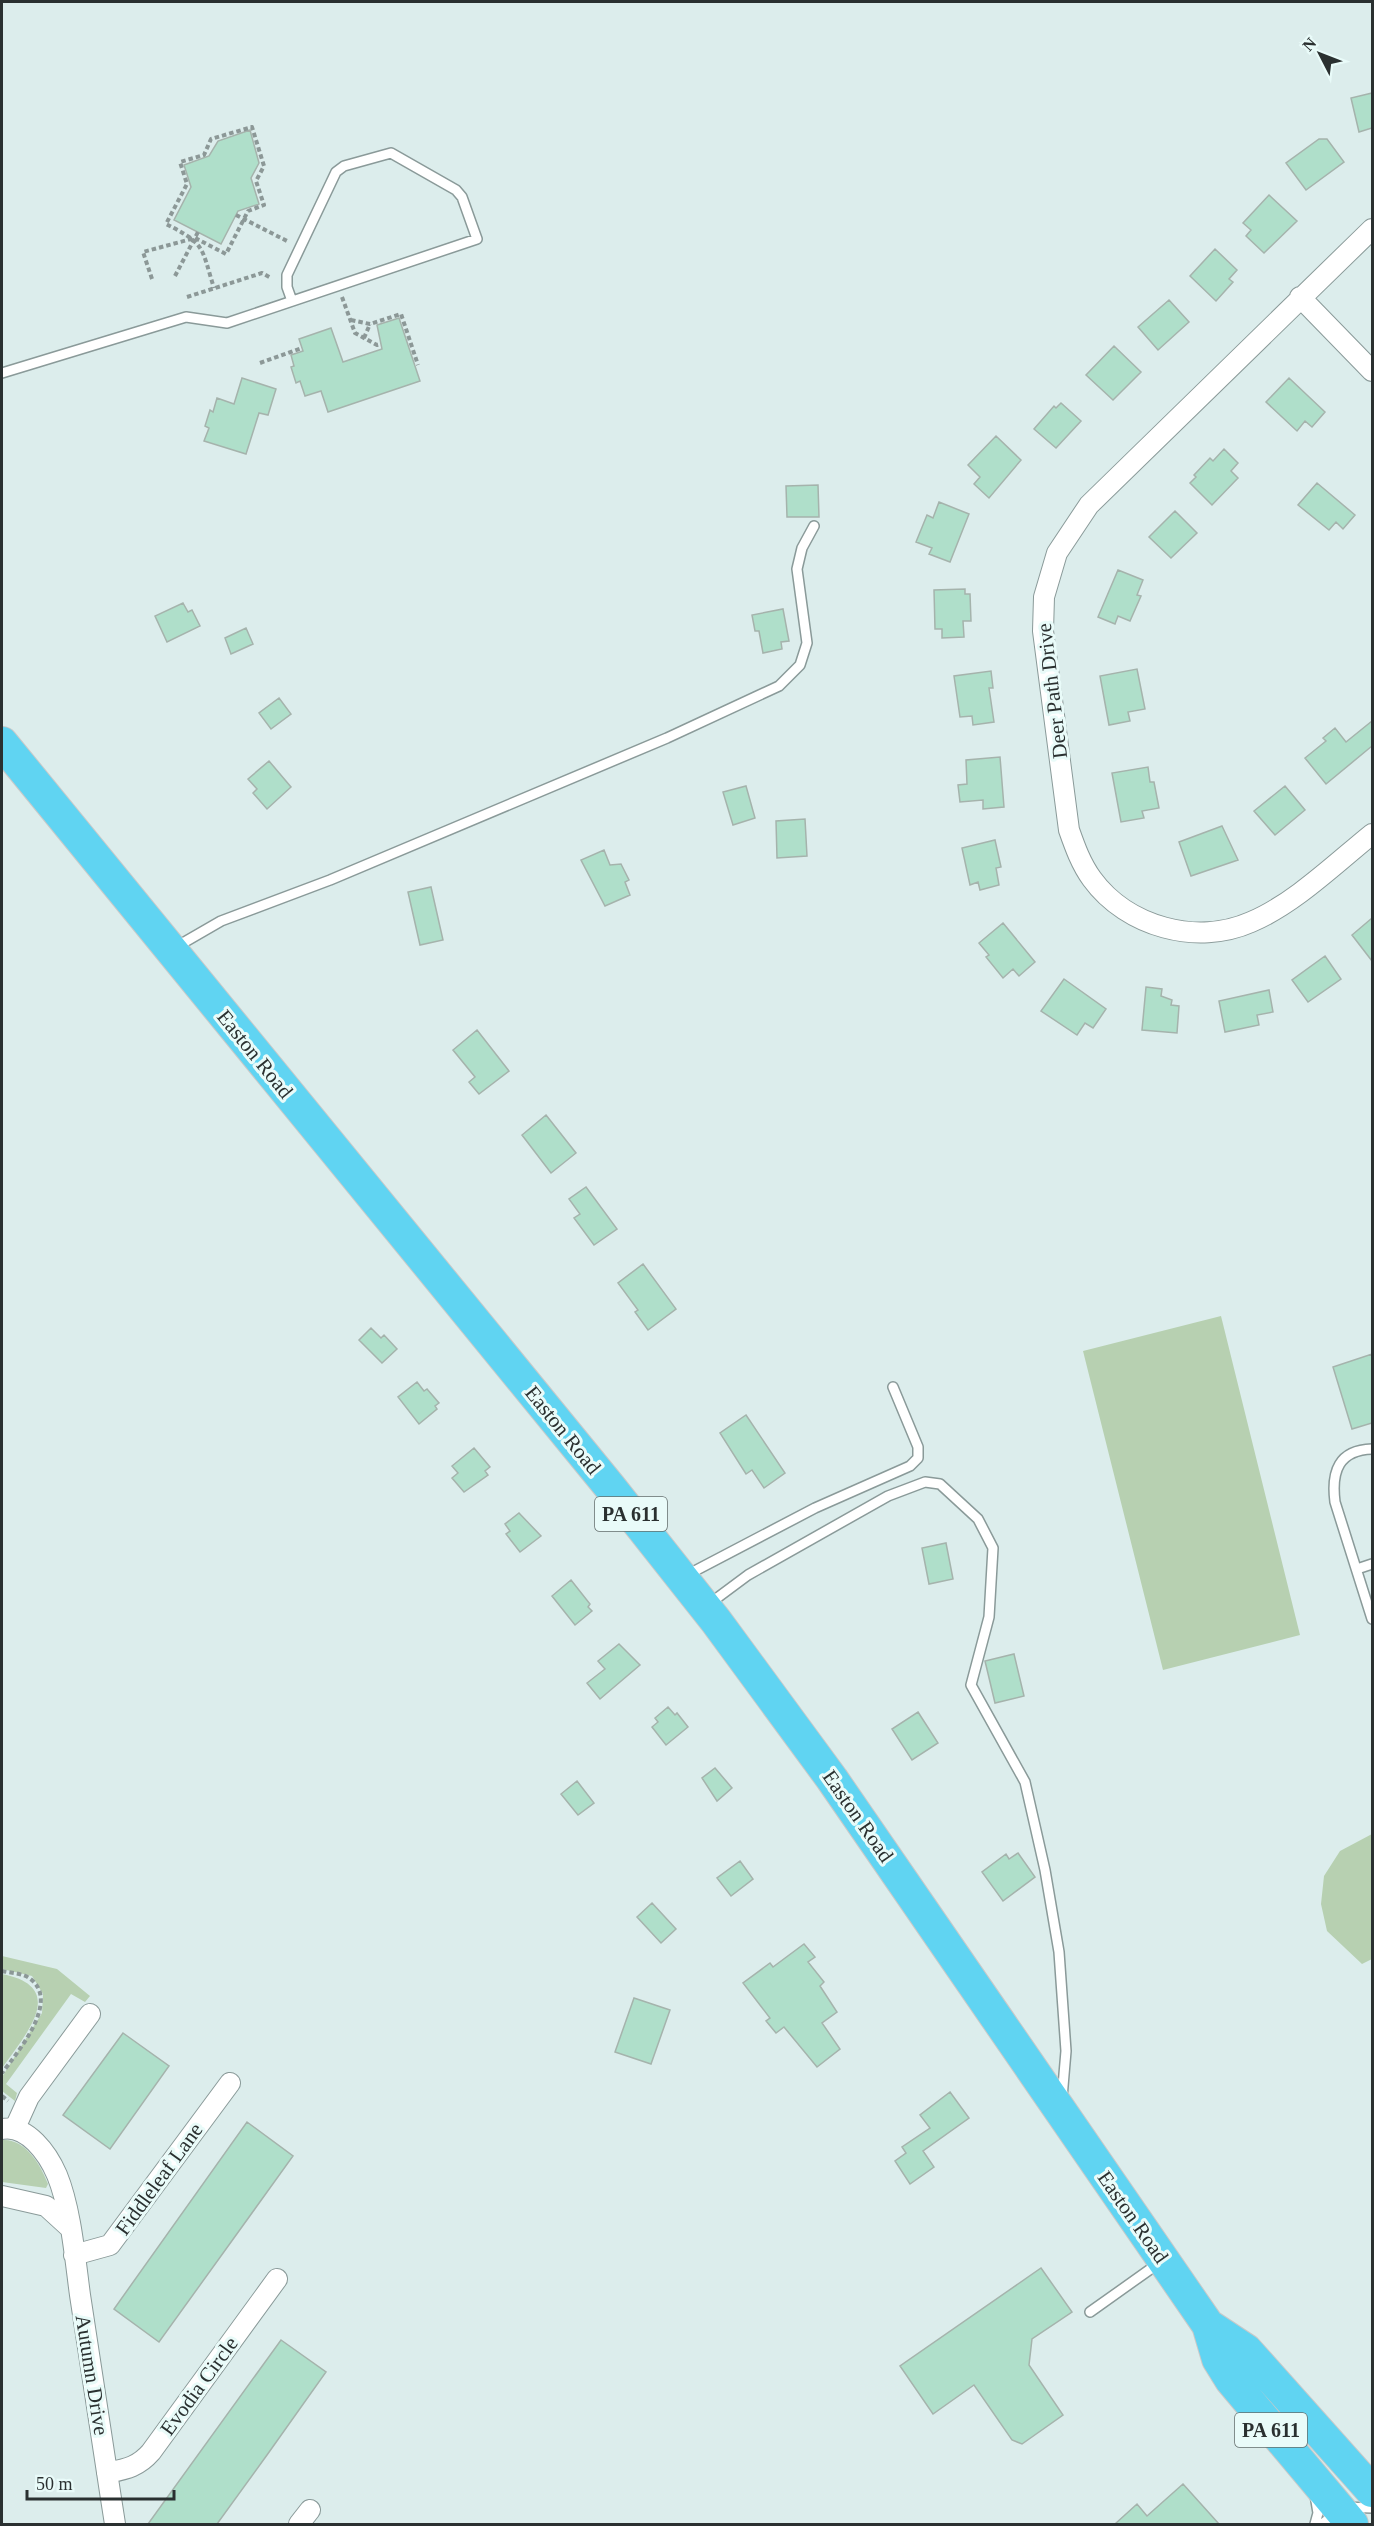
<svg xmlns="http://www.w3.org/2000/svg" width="1374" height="2526" viewBox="0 0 1374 2526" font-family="'Times New Roman',serif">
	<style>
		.green { fill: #b7d0b1 }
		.building { fill: #afdfca; stroke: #a5b3ac; stroke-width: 1.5 }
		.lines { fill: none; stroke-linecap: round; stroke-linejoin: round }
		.service-casing { stroke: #8a9a99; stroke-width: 12 }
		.minor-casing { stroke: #8a9a99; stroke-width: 22 }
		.trunk-casing { stroke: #c8c9c9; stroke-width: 34 }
		.path { stroke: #8c9897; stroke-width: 4; stroke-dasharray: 4.5 3; stroke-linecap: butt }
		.service { stroke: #fff; stroke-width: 9 }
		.minor { stroke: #fff; stroke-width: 20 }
		.trunk { stroke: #60d4f2; stroke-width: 32 }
		.labels { text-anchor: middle; stroke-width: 6; stroke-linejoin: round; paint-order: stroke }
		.shield { fill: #e9fbf9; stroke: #636d6c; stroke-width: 1.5 }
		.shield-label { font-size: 20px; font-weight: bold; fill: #2a3030 }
		.street-label { font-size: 21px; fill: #2a3030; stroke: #e9fbf9 }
	</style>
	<rect width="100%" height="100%" fill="#dcedec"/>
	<path class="green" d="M1221 1316 1300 1635 1163 1670 1083 1351Z
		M1372 1834V1959L1362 1964 1327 1931 1321 1904 1324 1876 1340 1851Z
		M2 1956 57 1969 90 1996 85 2002 71 1994 6 2084 17 2093 15 2101 2 2091V2077L42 2013 43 1994 32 1976 2 1969Z
		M2 1974C69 1987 26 2034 2 2068Z
		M2 2140C25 2138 41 2165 48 2184L46 2188 2 2182Z"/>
	<path class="building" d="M1372 93V128L1359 132 1351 98Z
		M250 130 259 163 251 178 259 204 238 211 221 244 174 220 191 187 184 165 209 156 218 141Z
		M1319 139H1327L1344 162 1306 190 1286 163Z
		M1269 195 1297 221 1264 253 1246 236 1251 230 1243 223Z
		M1215 249 1237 270 1229 279 1233 282 1216 301 1190 276Z
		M1169 300 1189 322 1158 350 1138 327Z
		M399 318 420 381 328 412 321 391 305 396 300 381 296 383 291 367 294 366 291 355 303 351 299 339 331 328 343 362 382 349 377 325Z
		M1114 346 1141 372 1113 400 1086 375Z
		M242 378 276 389 268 415 259 413 246 454 204 441 209 428 205 426 210 410 213 412 217 398 234 404Z
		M1289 378 1325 412 1312 427 1305 421 1297 431 1266 402Z
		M1061 403 1081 421 1056 448 1034 429 1054 406 1056 408Z
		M996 436 1021 460 989 498 974 484 980 477 968 465Z
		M1224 449 1238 463 1231 471 1238 478 1212 505 1190 483 1196 477 1194 475 1210 458 1213 461Z
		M1317 483 1355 515 1343 529 1336 522 1329 530 1298 505Z
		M818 485 819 517H787L786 486Z
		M939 502 969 514 950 562 929 554 932 548 916 542 927 515 933 518Z
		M1175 511 1197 533 1171 558 1149 537Z
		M1118 570 1143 580 1137 595 1141 596 1130 621 1118 616 1115 624 1098 617Z
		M965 589V594H970L971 621H963L964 637 942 638V629H935L934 590Z
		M183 603 188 612 192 610 200 626 167 642 155 616Z
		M783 609 789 641 781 642 782 649 763 653 759 631H755L752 615Z
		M246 628 253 644 231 654 225 638Z
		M1137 669 1145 709 1128 712 1130 721 1109 725 1100 676Z
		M991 671 993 688H989L994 722 973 725 972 716 960 717 954 676Z
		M279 698 291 714 271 729 259 713Z
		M1372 721V746L1326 784 1305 758 1326 741 1323 738 1335 728 1346 742Z
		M1000 757 1004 807 983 809V800L960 802 958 785 967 784 966 760Z
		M269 761 291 787 267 809 253 793 257 789 248 779Z
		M1148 767 1150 782H1154L1159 808 1142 811 1144 818 1121 822 1112 773Z
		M746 786 755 818 733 825 723 792Z
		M1285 786 1305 810 1275 835 1254 811Z
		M805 819 807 856 777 858 776 821Z
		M1222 826 1238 860 1191 876 1179 842Z
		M995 840 1001 867 996 868 999 885 980 890 978 882 970 885 962 848Z
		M604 850 610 865 621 864 629 880 625 882 630 895 605 906 581 860Z
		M431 887 443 940 420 945 408 892Z
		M1372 918V961L1352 935Z
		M1003 923 1035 962 1019 976 1013 969 1003 978 986 957 989 955 979 943Z
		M1325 956 1341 979 1308 1002 1292 980Z
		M1064 979 1106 1009 1093 1028 1085 1023 1077 1035 1041 1011Z
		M1146 987 1162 989 1161 996 1172 1000 1171 1005 1179 1006 1177 1033 1142 1030Z
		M1269 990 1273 1012 1257 1015 1259 1025 1225 1032 1219 1001Z
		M477 1030 509 1071 479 1094 469 1082 475 1077 453 1050Z
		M546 1115 576 1153 551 1173 522 1135Z
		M586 1187 617 1229 594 1245 574 1218 580 1214 569 1199Z
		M643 1264 676 1309 648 1330 635 1312 638 1310 618 1283Z
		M371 1328 381 1338 384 1335 397 1349 382 1363 359 1340Z
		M1372 1354V1423L1352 1429 1333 1367Z
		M417 1382 424 1391 427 1389 439 1403 435 1406 437 1409 419 1424 398 1397Z
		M746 1415 785 1473 764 1488 752 1470 746 1474 720 1433Z
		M474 1448 490 1467 485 1471 488 1475 464 1492 452 1478 458 1473 452 1466Z
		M519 1513 541 1536 520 1552 506 1534 510 1531 505 1524Z
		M946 1543 953 1579 929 1584 922 1548Z
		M571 1580 590 1604 588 1607 592 1611 575 1625 552 1596Z
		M619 1644 640 1665 600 1699 587 1683 605 1669 598 1661Z
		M1014 1654 1024 1696 995 1703 985 1661Z
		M668 1707 675 1715 677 1713 688 1727 666 1745 652 1727 658 1722 655 1718Z
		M918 1712 938 1743 912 1760 892 1729Z
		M715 1768 732 1788 717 1801 702 1778Z
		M577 1781 594 1803 578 1815 561 1794Z
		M1018 1853 1035 1877 1003 1901 982 1872 1006 1854 1009 1859Z
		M740 1861 753 1879 731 1896 717 1878Z
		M652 1903 676 1929 661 1943 637 1917Z
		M804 1944 815 1957 808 1962 824 1982 820 1986 837 2012 822 2023 840 2049 817 2067 784 2027 776 2033 766 2021 770 2018 743 1983 770 1963 773 1967Z
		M634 1998 670 2010 651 2064 615 2052Z
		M123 2033 169 2066 110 2149 63 2115Z
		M950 2092 969 2118 923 2151 934 2167 910 2184 895 2161 906 2153 902 2147 930 2128 920 2115Z
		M247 2122 293 2156 159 2342 114 2309Z
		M1041 2268 1072 2312 1032 2339 1029 2365 1063 2415 1022 2444 1012 2440 974 2385 933 2414 900 2366Z
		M281 2340 326 2372 267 2455 217 2524H148Z
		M1183 2484 1219 2524H1115L1137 2504 1147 2516Z"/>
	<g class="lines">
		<defs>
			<path id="service" d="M2 373 186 317 227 323 477 239 462 197 456 190 391 153 344 166 336 172 287 275V287L292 301
				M176 947 221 921 330 880 667 738 779 686 800 665 807 643 797 569 802 548 814 526
				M1372 1449C1339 1450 1331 1471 1335 1502L1372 1619
				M1357 1569 1372 1564
				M687 1575 815 1508 910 1466 918 1458V1447L893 1387
				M709 1604 748 1575 888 1496 925 1482 940 1484 978 1519 993 1548 989 1617 971 1685 1025 1782 1045 1870 1059 1952 1066 2051 1062 2098
				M1090 2312 1159 2263
				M1315 2495 1318 2513 1315 2524
				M1322 2524 1344 2507 1372 2508"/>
			<path id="minor" d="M1372 229 1089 505 1057 553 1044 597 1043 631 1069 830C1075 847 1081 864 1092 879 1127 927 1197 946 1251 922 1294 904 1336 863 1372 834
				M1300 297 1372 371
				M15 2128 29 2097 90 2014
				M2 2129C27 2124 48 2154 57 2175 71 2209 75 2258 80 2295 92 2372 103 2448 115 2524
				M2 2196 46 2206 69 2227
				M74 2255 110 2245 230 2083
				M107 2473C126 2469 138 2467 151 2452L277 2279
				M299 2524 310 2510"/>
			<path id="trunk" d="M2 743 610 1487 716 1621 832 1779 1208 2325 1218 2359 1231 2380 1352 2524
				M1208 2325 1246 2350 1372 2491"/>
		</defs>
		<use href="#service" class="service-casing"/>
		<use href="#minor" class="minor-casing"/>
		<use href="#trunk" class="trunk-casing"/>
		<path class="path" d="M236 215 289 242
			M175 276 198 232
			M152 279 143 252 195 238 226 254 248 211 264 205 256 181 264 166 252 127 211 139 204 155 180 162 187 184 166 224C206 244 201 247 214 288
			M187 297 262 273 271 278
			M342 297 355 333 377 345 381 344
			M351 320 370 324 401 314 418 365
			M364 338 370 324
			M260 363 302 348
			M2 1971C10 1973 22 1973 29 1978 62 2000 17 2053 2 2073
			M2 2096 8 2101"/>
		<use href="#service" class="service"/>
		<use href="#minor" class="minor"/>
		<use href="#trunk" class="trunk"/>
	</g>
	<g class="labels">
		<g class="shield">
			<rect x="595" y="1497" width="72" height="34" rx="4.5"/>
			<rect x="1235" y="2413" width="72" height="34" rx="4.5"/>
		</g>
		<g class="shield-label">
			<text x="631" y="1521">PA 611</text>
			<text x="1271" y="2437">PA 611</text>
		</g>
		<g class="street-label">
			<text transform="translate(1052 691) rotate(-97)" y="7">Deer Path Drive</text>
			<text transform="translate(255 1054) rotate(51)" y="7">Easton Road</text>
			<text transform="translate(563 1430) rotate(51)" y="7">Easton Road</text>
			<text transform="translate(858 1816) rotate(55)" y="7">Easton Road</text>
			<text transform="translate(159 2179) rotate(-54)" y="7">Fiddleleaf Lane</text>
			<text transform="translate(1133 2217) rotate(55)" y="7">Easton Road</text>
			<text transform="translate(92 2375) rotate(81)" y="7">Autumn Drive</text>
			<text transform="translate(199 2386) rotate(-54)" y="7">Evodia Circle</text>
		</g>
	</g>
	<rect width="1374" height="2526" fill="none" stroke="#2a3030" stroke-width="6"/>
	<g transform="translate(1320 54) rotate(312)" stroke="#e9fbf9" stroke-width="4.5" paint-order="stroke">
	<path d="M0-4.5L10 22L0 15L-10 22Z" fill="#2a3030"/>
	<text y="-9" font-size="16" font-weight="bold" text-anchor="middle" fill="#2a3030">N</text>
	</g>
	<path d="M27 2490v9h147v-9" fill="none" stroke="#2a3030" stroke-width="3"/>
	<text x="36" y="2490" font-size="18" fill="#2a3030" stroke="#e9fbf9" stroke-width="4.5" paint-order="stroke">50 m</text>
</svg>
